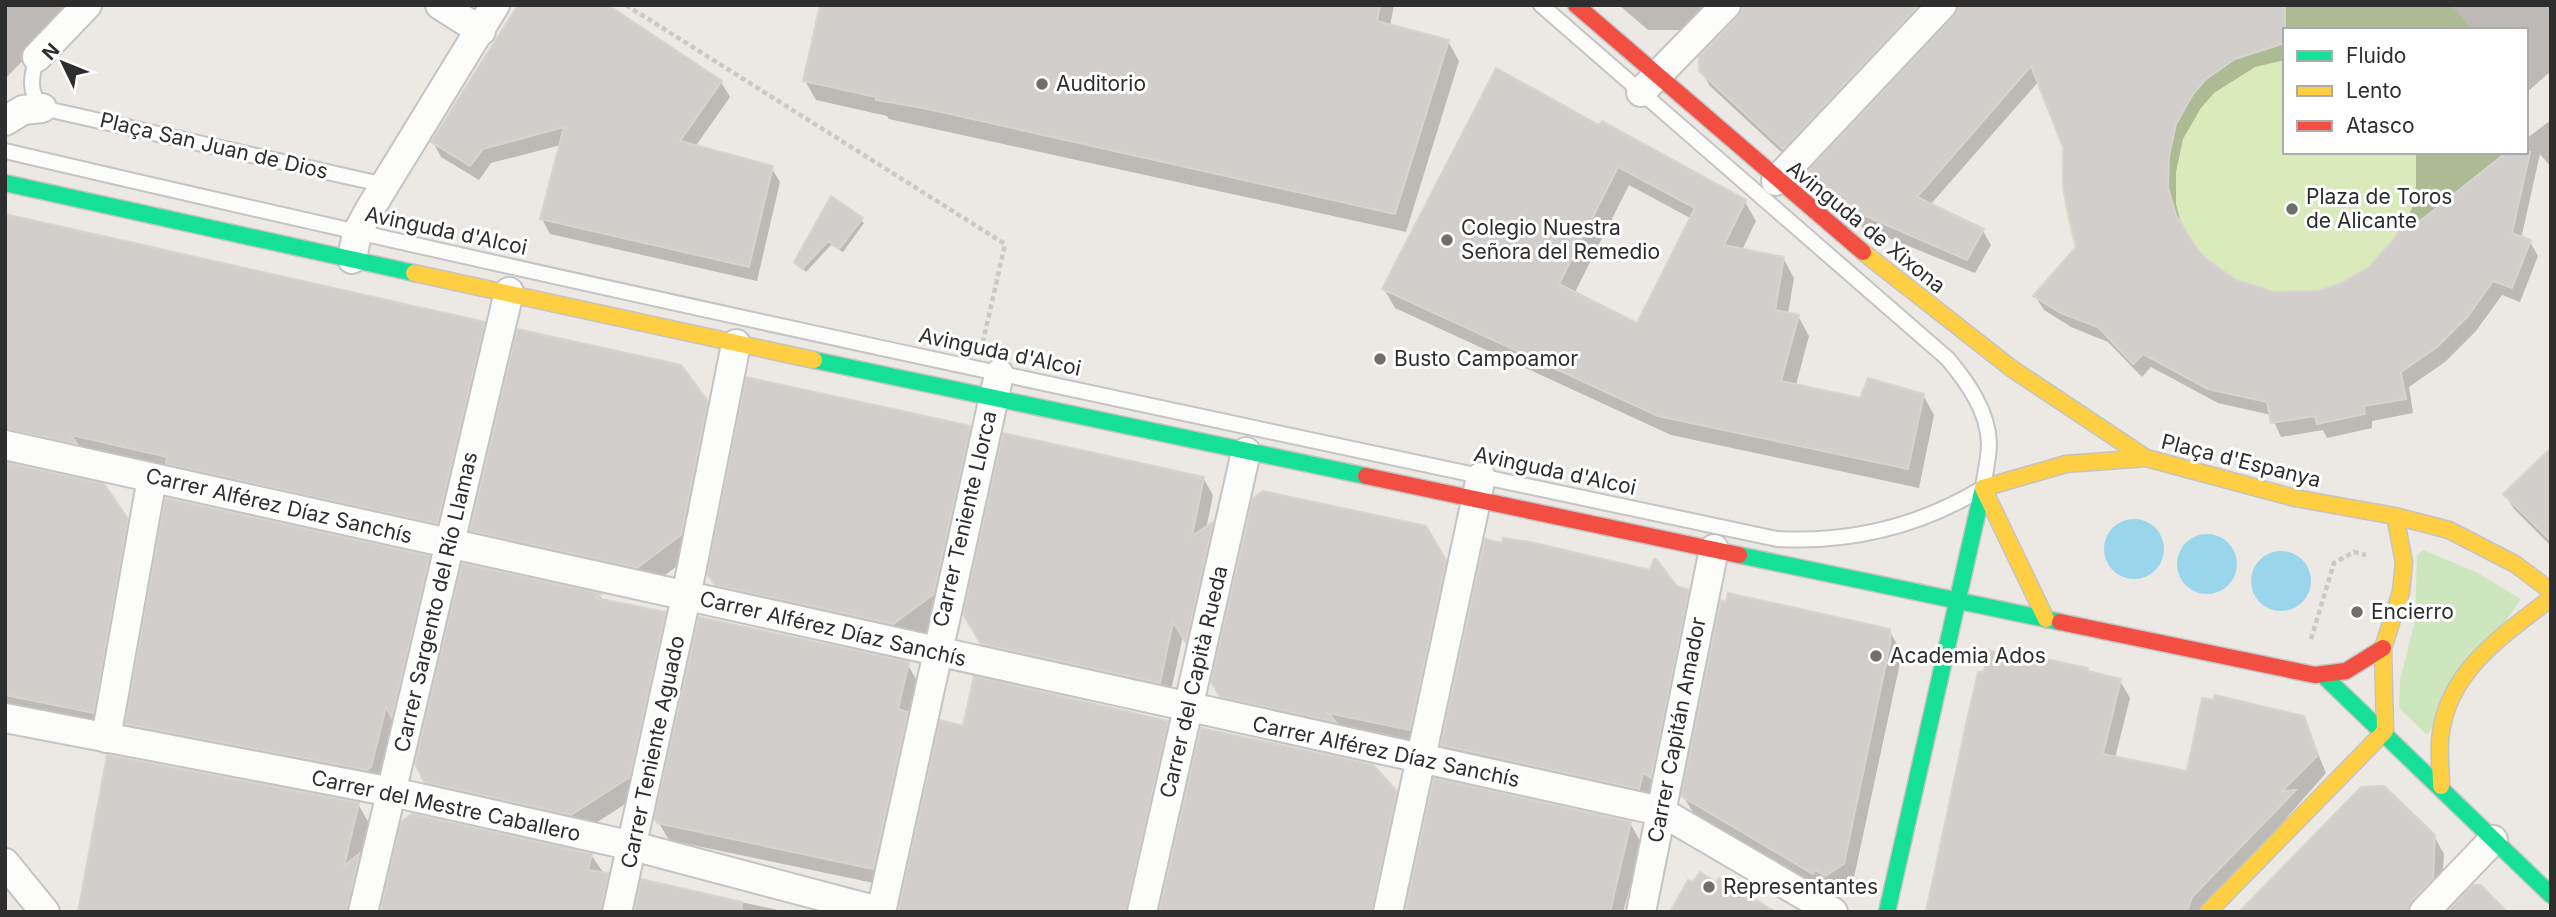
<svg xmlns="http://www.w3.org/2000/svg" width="2556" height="917" viewBox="0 0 2556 917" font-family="Inter,sans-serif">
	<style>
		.green { fill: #cee6be }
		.pitch { fill: #d9eabb }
		.water { fill: #99d6ec }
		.shadow { fill: #0003; fill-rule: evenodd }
		.building { fill: #d1cecb; stroke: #d7d4d0; stroke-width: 2; fill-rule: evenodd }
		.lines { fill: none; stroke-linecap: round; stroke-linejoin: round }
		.lane-casing { stroke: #c5c4c5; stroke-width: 18 }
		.street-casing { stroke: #c5c4c5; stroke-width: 32 }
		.fast-casing { stroke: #c5c4c5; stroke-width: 19 }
		.slow-casing { stroke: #c5c4c5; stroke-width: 19 }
		.jam-casing { stroke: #c5c4c5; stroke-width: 19 }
		.path { stroke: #c9c9c8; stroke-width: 4.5; stroke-dasharray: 5 3.5; stroke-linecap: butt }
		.lane { stroke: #fcfcfb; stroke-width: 14 }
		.street { stroke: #fcfcfb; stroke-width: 28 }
		.fast { stroke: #16e098; stroke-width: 16 }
		.slow { stroke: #ffcf43; stroke-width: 16 }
		.jam { stroke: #f24e42; stroke-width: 16 }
		.poi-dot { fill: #706f6e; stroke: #fff; stroke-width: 2.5 }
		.labels { text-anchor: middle; stroke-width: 6; stroke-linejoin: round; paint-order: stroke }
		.poi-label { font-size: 21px; fill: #2e2e2e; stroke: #fff; text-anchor: start }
		.street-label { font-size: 21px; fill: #2e2e2e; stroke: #fff }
	</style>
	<rect width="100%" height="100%" fill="#ece8e4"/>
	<path class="green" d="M2423 550 2476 572 2521 599 2427 735 2399 708 2400 680 2415 620 2417 555Z"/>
	<path class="pitch" d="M2131 5H2451L2473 30H2285V152H2521L2512 233 2531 240 2512 288 2493 281C2467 318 2440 345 2403 371L2406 399 2365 406V414L2317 424 2315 416 2271 423 2266 398 2184 376 2148 349 2133 364 2098 327 2061 313 2033 296 2075 247C2061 210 2055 133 2073 98 2090 66 2112 36 2131 5Z"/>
	<path class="water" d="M2104 549a30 30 0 1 1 60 0a30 30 0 1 1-60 0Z
		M2177 564a30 30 0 1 1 60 0a30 30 0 1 1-60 0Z
		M2251 581a30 30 0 1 1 60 0a30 30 0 1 1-60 0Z"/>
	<path class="shadow" d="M5 5H66L70 12 5 79Z
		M822 5H1394L1390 26 1448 41 1459 61 1406 232 889 119 887 116 816 100 805 81Z
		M1619 5H1727L1701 30H1648Z
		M1743 5H1943L1792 162 1710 86 1701 71V57L1744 10Z
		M1957 5H2551V71L2526 93V30H2285V60L2255 67 2214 93 2201 108 2183 139 2176 172V204L2183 230 2204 259 2235 281 2274 293 2318 292 2340 285 2370 268 2397 239 2413 206 2416 186V152H2526V139L2551 120V167L2540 154 2521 239 2530 242 2538 256 2520 302 2502 295 2476 331 2445 362 2409 387 2413 413 2372 421V428L2327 438 2323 430 2281 437 2271 415 2218 403 2151 367 2142 377 2108 342 2071 327 2044 310 2035 296 2077 247 2064 147 2039 81 1930 205 1983 231 1991 245 1975 273 1859 226 1817 188 1809 173 1956 17Z
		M721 82 730 97 695 147 771 167 780 182 757 281 550 234 542 219 561 145 491 163 479 180 441 157 433 142Z
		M1600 128 1745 202 1756 221 1742 250 1783 258 1794 278 1788 314 1798 316 1809 336 1796 385 1861 400 1923 395 1934 415 1919 488 1671 435 1395 308 1384 289ZM1629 185 1692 219 1637 325 1574 294Z
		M832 199 864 223 843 252 831 245 806 272 796 262Z
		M5 216 484 324 497 346 450 545 5 457Z
		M706 402 718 422 692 555 649 587 483 551 472 530Z
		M970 427 984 453 948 622 908 650 725 600 709 574Z
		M2551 451V546L2514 509 2505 494Z
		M5 462 126 519 140 543 106 735 5 714Z
		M1203 478 1213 495 1206 529 1212 525 1222 541 1196 656 1183 636 1169 700 992 660 965 614Z
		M429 557 437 573 379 783 136 739 127 724Z
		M1445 560 1457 581 1421 750 1225 703 1213 682Z
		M464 565 600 596 604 602 665 614 675 631 639 795 582 832 436 800 425 781Z
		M1688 591 1702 616 1665 801 1457 770 1442 745Z
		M1889 630 1899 648 1900 663 1853 882 1836 893 1826 887 1823 891 1694 814 1683 796Z
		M907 663 917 681 909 717 917 730 883 885 669 840 656 818Z
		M2089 673 2120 681 2130 698 2115 758 2188 773 2303 718 2326 773 2204 912H1928Z
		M1167 722 1179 743 1141 912H915L964 728Z
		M1395 792 1408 814 1387 912H1161Z
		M358 804 370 825 362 912H87Z
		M1630 823 1642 844 1623 912H1407Z
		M2434 836 2444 854 2441 897 2428 912H2241Z
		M591 855 619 895 617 912H382Z
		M643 881 787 912H634Z"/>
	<path class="building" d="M518 5H608L722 81 680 141 773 166 749 267 540 219 564 127 483 149 470 166 431 142Z
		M820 5H1380L1377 21 1449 40 1395 214 923 108 876 100V97L803 81Z
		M1742 5H1919L1783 149 1699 71V57L1738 17Z
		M1958 5H2285V43L2235 59 2206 79 2193 94 2176 124 2169 156 2168 188 2176 215 2195 246 2205 258 2236 280 2275 292 2318 291 2340 284 2369 267 2395 238 2404 220 2411 228 2507 152H2530L2512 233 2531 240 2512 288 2493 281 2468 316 2437 347 2401 372 2406 399 2364 406 2365 414 2317 424 2315 416 2271 423 2267 402 2208 389 2143 354 2133 364 2098 327 2061 313 2033 296 2076 247 2063 188V147L2031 66 1917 197 1984 229 1967 260 1852 210 1850 212 1806 173 1954 16Z
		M1496 68 1599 125 1602 121 1746 200 1724 245 1784 257 1775 310 1799 315 1781 381 1860 398 1868 378 1924 394 1908 469 1658 416 1382 289ZM1618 167 1695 208 1637 323 1559 284Z
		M831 196 863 218 839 249 828 241 802 269 794 262Z
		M5 214 485 322 437 524 166 464 167 457 71 435 77 444 5 429Z
		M517 329 681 365 708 401 681 535 637 568 470 531Z
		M746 377 971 426 933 595 893 624 715 585 707 574Z
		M1003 433 1204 477 1192 536 1213 522 1186 643 1173 622 1160 683 981 644 963 614Z
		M2551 448V541L2503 494Z
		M5 462 104 484 128 519 94 713 5 695Z
		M1263 491 1426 526 1446 560 1410 730 1328 713 1336 722 1220 697 1211 682 1253 498Z
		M165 498 430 556 392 718 386 707 371 767 367 770 125 724Z
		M1503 538 1530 542 1650 570 1654 559 1657 560 1677 586 1689 590 1651 778 1643 773 1639 789 1441 745 1485 539 1502 543Z
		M462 563 602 594 596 598 666 612 630 777 571 815 424 782 415 764Z
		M1728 593 1890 629V644L1844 864 1825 876 1815 870 1813 874 1681 796 1721 600 1726 602Z
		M699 617 909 662 898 709 908 712 873 869 657 823 654 818Z
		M1988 650 2006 655 2008 651 2088 668V671L2121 679 2103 754 2187 771 2202 698 2214 700 2215 695 2304 716 2318 755 2282 791 2296 790 2192 897 2187 912H1926L1967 720 1978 672H1984Z
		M974 676 1168 721 1126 912H898L940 720 963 726Z
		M1201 728 1373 765 1397 791 1372 912H1159Z
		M107 755 359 803 344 866 359 854 347 912H78Z
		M1434 778 1631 822 1610 912H1405Z
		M2384 786 2435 835 2433 879 2412 900 2408 912H2239L2361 787Z
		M412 814 592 854 588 870 609 873 601 912H380L401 822Z
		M1700 872 1716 882 1719 878 1776 912H1670L1688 880 1693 882Z
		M641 879 742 902 741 912H634Z
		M2473 885H2481L2507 912H2447Z"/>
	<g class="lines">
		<defs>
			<path id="lane" d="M37 57C31 77 28 92 42 108L385 185
				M5 151C594 289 1186 414 1777 539 1851 543 1920 526 1983 488 1985 473 1989 457 1989 443 1988 411 1967 382 1948 359L1541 5"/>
			<path id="street" d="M440 5 481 31
				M37 57 87 5
				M1641 92 1726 5
				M5 121 23 110 42 108
				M1776 181 1942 5
				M352 259 357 233 370 209 495 5
				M5 445 1660 811 1833 912
				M5 718 392 792 633 846 882 912
				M106 738 152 478
				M5 863 45 912
				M363 912 509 292
				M617 912 686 597 736 344
				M881 912 999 374
				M1142 912 1246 452
				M1388 912 1481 477
				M1641 912 1714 549
				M2424 912 2493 840"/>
			<path id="fast" d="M5 183 414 273
				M814 360 1366 476
				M1739 555 2060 622
				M2326 678 2551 895
				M1887 912 1983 488"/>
			<path id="slow" d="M1863 252 2011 368 2146 458
				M414 273 814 360
				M1983 488 2066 464 2146 458 2295 498 2395 516 2449 530 2515 564 2551 591
				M1983 488 2046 619
				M2441 786C2441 768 2438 750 2441 732 2450 669 2505 634 2551 598
				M2208 912 2385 731 2383 648 2401 592 2404 562 2395 516"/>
			<path id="jam" d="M1576 5 1863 252
				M1366 476 1739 555
				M2060 622 2315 675 2346 671 2383 648"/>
		</defs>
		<use href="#lane" class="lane-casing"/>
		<use href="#street" class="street-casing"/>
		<use href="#fast" class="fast-casing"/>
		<use href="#slow" class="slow-casing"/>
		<use href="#jam" class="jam-casing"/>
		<path class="path" d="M626 5 1005 244 982 346
			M2311 639 2334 563 2354 552 2366 555"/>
		<use href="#lane" class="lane"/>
		<use href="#street" class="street"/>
		<use href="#fast" class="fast"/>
		<use href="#slow" class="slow"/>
		<use href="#jam" class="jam"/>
	</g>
	<g class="poi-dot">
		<circle cx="1042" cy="84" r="7"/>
		<circle cx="2292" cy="209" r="7"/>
		<circle cx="1447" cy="240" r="7"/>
		<circle cx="1380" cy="359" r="7"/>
		<circle cx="2357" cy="612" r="7"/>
		<circle cx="1876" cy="656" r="7"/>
		<circle cx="1709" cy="887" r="7"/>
	</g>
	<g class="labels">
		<g class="poi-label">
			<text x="1056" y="91">Auditorio</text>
			<text x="2306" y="204">Plaza de Toros<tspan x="2306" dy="24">de Alicante</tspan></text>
			<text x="1461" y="235">Colegio Nuestra<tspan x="1461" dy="24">Señora del Remedio</tspan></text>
			<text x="1394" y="366">Busto Campoamor</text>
			<text x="2371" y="619">Encierro</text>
			<text x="1890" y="663">Academia Ados</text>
			<text x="1723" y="894">Representantes</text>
		</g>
		<g class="street-label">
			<text transform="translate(214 146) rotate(13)" y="7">Plaça San Juan de Dios</text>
			<text transform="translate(1866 227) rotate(39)" y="7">Avinguda de Xixona</text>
			<text transform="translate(446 231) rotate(12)" y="7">Avinguda d'Alcoi</text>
			<text transform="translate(1000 352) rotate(12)" y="7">Avinguda d'Alcoi</text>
			<text transform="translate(2241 461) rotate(14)" y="7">Plaça d'Espanya</text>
			<text transform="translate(1555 471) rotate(12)" y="7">Avinguda d'Alcoi</text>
			<text transform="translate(279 506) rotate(13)" y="7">Carrer Alférez Díaz Sanchís</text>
			<text transform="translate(965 519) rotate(-77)" y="7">Carrer Teniente Llorca</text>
			<text transform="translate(436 602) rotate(-77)" y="7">Carrer Sargento del Río Llamas</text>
			<text transform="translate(833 629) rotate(13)" y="7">Carrer Alférez Díaz Sanchís</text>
			<text transform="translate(1194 682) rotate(-77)" y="7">Carrer del Capità Rueda</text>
			<text transform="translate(1677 730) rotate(-79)" y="7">Carrer Capitán Amador</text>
			<text transform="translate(653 752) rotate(-78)" y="7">Carrer Teniente Aguado</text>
			<text transform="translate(1386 752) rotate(12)" y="7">Carrer Alférez Díaz Sanchís</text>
			<text transform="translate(446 806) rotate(12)" y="7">Carrer del Mestre Caballero</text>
		</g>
	</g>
	<rect width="2556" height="917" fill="none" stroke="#2e2e2e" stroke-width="14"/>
	<rect x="2283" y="28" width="245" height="126" fill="#ffffff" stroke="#ababab" stroke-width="2"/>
	<rect x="2297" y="51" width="35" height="10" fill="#16e098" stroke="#ababab" stroke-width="2"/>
	<text x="2346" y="63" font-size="21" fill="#2e2e2e">Fluido</text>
	<rect x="2297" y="86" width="35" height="10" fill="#ffcf43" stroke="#ababab" stroke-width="2"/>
	<text x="2346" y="98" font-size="21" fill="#2e2e2e">Lento</text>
	<rect x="2297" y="121" width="35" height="10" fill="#f24e42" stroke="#ababab" stroke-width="2"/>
	<text x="2346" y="133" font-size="21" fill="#2e2e2e">Atasco</text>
	<g transform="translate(63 63) rotate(313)" stroke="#ffffff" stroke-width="5" paint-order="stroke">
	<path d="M0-5L12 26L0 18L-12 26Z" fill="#2e2e2e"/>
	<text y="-10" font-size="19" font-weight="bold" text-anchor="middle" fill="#2e2e2e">N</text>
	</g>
</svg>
